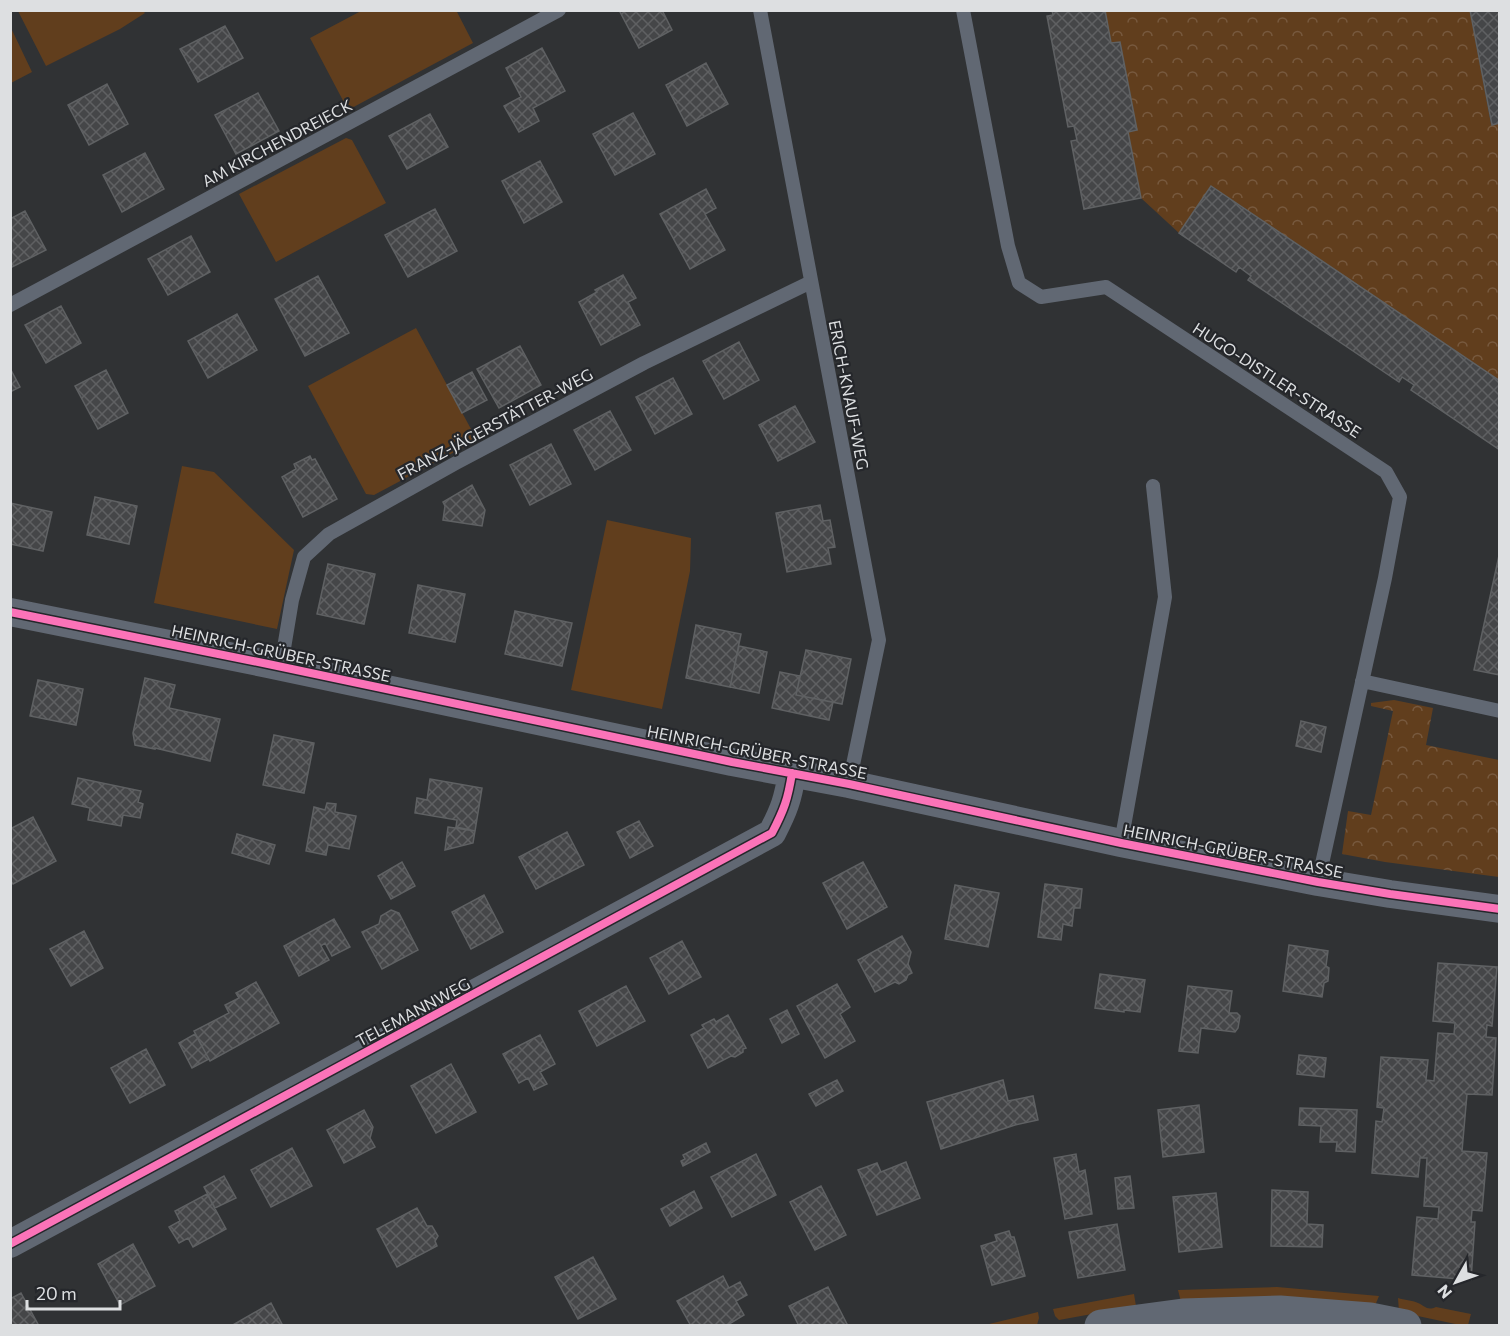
<svg xmlns="http://www.w3.org/2000/svg" width="1510" height="1336" viewBox="0 0 1510 1336" font-family="Commissioner,sans-serif">
	<style>
		.grass { fill: #613e1d }
		.park { fill: url(#park-crowns) }
		.building { fill: url(#building-cross-hatch); stroke: #5f6163; stroke-width: 1.5 }
		.lines { fill: none; stroke-linecap: round; stroke-linejoin: round }
		.service { stroke: #616873; stroke-width: 14 }
		.minor { stroke: #616873; stroke-width: 28 }
		.tertiary { stroke: #616873; stroke-width: 33 }
		.cycleway-casing { stroke: #25272b; stroke-width: 11 }
		.cycleway { stroke: #fb73b8; stroke-width: 8 }
		.labels { text-anchor: middle; stroke-width: 4.5; stroke-linejoin: round; paint-order: stroke }
		.street-label { font-size: 16px; fill: #dddfe1; stroke: #25272b }
	</style>
	<defs>
		<pattern id="park-crowns" width="20" height="18" patternUnits="userSpaceOnUse" patternTransform="scale(1.5)"><rect width="20" height="18" fill="#613e1d"/><path d="M2 6a3 3 0 1 1 6 0M12 15a3 3 0 1 1 6 0" fill="none" stroke="#77593e"/></pattern>
		<pattern id="building-cross-hatch" width="8" height="8" patternUnits="userSpaceOnUse" patternTransform="scale(1.5)"><rect width="8" height="8" fill="#454648"/><path d="M0 0l8 8M0 8l8-8" fill="none" stroke="#5f6062"/></pattern>
	</defs>
	<rect width="100%" height="100%" fill="#303234"/>
	<path class="grass" d="M456 10 473 43 348 110 310 38 361 11Z
		M143 11 145 13 120 29 46 66 18 11Z
		M11 28 32 72 11 83H10Z
		M346 138 352 140 386 203 276 262 239 194Z
		M416 328 477 440 374 495 366 494 308 386Z
		M182 466 214 472 294 550 277 629 154 603Z
		M607 520 691 538 690 571 662 709 571 690Z
		M1277 1287 1379 1296 1374 1308 1181 1302 1178 1290Z
		M1134 1294 1136 1306 1059 1320 1055 1316 1053 1309Z
		M1398 1298C1404 1300 1412 1300 1418 1303 1425 1306 1427 1311 1436 1307L1471 1314 1468 1325H1460L1399 1312Z
		M1038 1312 1039 1318 1037 1325H985Z"/>
	<path class="park" d="M1105 11H1470L1491 124 1499 123V381L1211 186 1179 233 1141 198 1128 132 1136 130 1120 42 1111 43Z
		M1394 700 1433 708 1426 745 1499 760V877L1385 862 1342 854 1348 811 1371 815 1393 711 1371 706V703Z"/>
	<path class="building" d="M619 10H662L672 30 639 48Z
		M1052 10H1105L1111 43 1120 42 1137 130 1128 132 1141 198 1084 209 1071 141 1077 140 1074 126 1068 127 1047 16 1053 15Z
		M1470 10H1500V123L1492 125Z
		M225 26 243 58 198 82 180 49Z
		M542 48 565 91 533 108 539 121 519 132 504 106 521 97 506 68Z
		M706 63 728 104 687 126 666 85Z
		M107 84 128 124 89 145 68 105Z
		M258 93 279 131 236 154 215 115Z
		M633 113 655 154 615 175 593 134Z
		M430 114 448 147 407 169 389 136Z
		M145 153 164 189 122 212 103 175Z
		M540 161 562 202 524 223 502 181Z
		M1211 186 1500 381V450L1411 390 1414 385 1402 377 1399 382 1248 280 1251 276 1239 267 1236 272 1179 233Z
		M706 189 716 208 705 214 725 250 690 269 660 214Z
		M435 209 457 251 408 277 385 235Z
		M25 211 46 250 10 268V219Z
		M191 236 210 272 168 295 148 259Z
		M623 275 636 298 628 302 640 325 601 345 579 302 597 292 595 290Z
		M318 276 349 333 305 356 275 299Z
		M61 306 81 343 46 363 25 325Z
		M237 314 257 350 208 378 188 341Z
		M739 342 759 380 724 399 703 361Z
		M520 346 541 385 499 408 477 369Z
		M11 370 20 387 10 392V370Z
		M106 370 128 413 98 429 75 386Z
		M472 372 487 400 462 413 447 385Z
		M673 378 692 414 655 434 636 397Z
		M795 406 815 442 778 461 759 425Z
		M610 411 631 450 595 470 574 430Z
		M551 444 571 484 530 505 510 465Z
		M310 456 312 460 315 459 337 499 303 517 282 477 296 469 294 464Z
		M472 485 485 510 482 526 443 520 445 506 443 502Z
		M95 497 137 506 129 544 87 535Z
		M10 503 52 512 43 551 10 544Z
		M820 505 823 521 830 520 835 547 828 548 831 564 787 572 776 513Z
		M1500 551V675L1474 670Z
		M328 564 375 574 364 624 317 614Z
		M418 585 465 594 455 642 409 633Z
		M515 611 572 623 562 666 505 654Z
		M696 625 741 634 730 687 686 678Z
		M739 646 767 652 759 693 730 687Z
		M806 650 851 659 842 704 796 695Z
		M780 672 800 676 796 695 833 702 829 720 772 708Z
		M145 678 175 685 169 708 220 719 210 761 155 748V749L135 745 133 733Z
		M38 680 83 689 76 725 30 716Z
		M1301 721 1326 727 1321 752 1296 746Z
		M274 735 314 743 304 793 263 785Z
		M78 778 141 791 138 802 143 804 140 818 123 815 121 826 88 820 90 808 72 804Z
		M430 779 482 788 475 831 456 827 457 820 415 813 417 798 427 800Z
		M327 803 336 804 335 812 356 816 349 849 328 845 326 855 306 851 314 807 325 810Z
		M33 817 56 861 13 884 10 880V829Z
		M639 821 653 846 630 858 617 832Z
		M448 827 475 831 473 843 445 850Z
		M567 832 584 865 536 889 519 857Z
		M237 834 275 845 269 864 232 853Z
		M402 862 415 886 391 899 378 876Z
		M863 862 887 907 847 929 823 883Z
		M1045 884 1082 889 1080 908H1074L1072 926 1063 924 1061 940 1038 937Z
		M955 885 999 893 988 947 945 939Z
		M484 895 503 932 471 949 452 912Z
		M391 910 399 913 418 950 382 969 362 932 379 924 381 916Z
		M334 919 350 947 332 956 325 943 321 946 329 960 299 976 284 946Z
		M84 931 103 968 71 986 50 949Z
		M902 936 911 952 908 964 912 973 908 975 906 980 899 984 895 982 875 992 858 960Z
		M682 941 701 977 669 994 650 958Z
		M1289 945 1328 951 1326 966 1329 968 1328 981 1324 983 1322 997 1283 991Z
		M1438 963 1497 967 1492 1026 1487 1025 1486 1037 1496 1038 1492 1095 1467 1094 1462 1151 1487 1153 1482 1211 1472 1210 1471 1222H1475L1471 1280 1412 1275 1417 1217 1438 1219 1439 1207 1424 1206 1427 1158H1420L1418 1177 1372 1173 1376 1121 1382 1122 1384 1108 1377 1107 1381 1057 1428 1060 1426 1080 1434 1081 1438 1033 1454 1034 1455 1023 1433 1021Z
		M1100 974 1145 980 1140 1012 1124 1010V1012L1095 1008Z
		M256 982 279 1023 210 1061 194 1031 229 1013 225 1005 239 998 236 993Z
		M837 984 850 1007 840 1014 855 1041 825 1058 797 1006Z
		M626 986 645 1021 597 1046 579 1011Z
		M1188 986 1232 991 1229 1013H1237L1240 1016 1238 1028 1235 1032 1201 1028 1198 1053 1179 1051Z
		M787 1010 799 1034 782 1043 770 1019Z
		M728 1015 746 1048 743 1049V1052L735 1057 731 1056 708 1068 691 1035 704 1028 702 1025 714 1019 716 1022Z
		M195 1034 209 1059 192 1068 179 1043Z
		M540 1035 555 1064 540 1072 547 1084 534 1090 528 1078 519 1083 503 1054Z
		M146 1049 165 1085 130 1103 111 1068Z
		M1299 1055 1326 1058 1324 1077 1297 1074Z
		M451 1064 476 1112 436 1133 411 1086Z
		M837 1080 843 1091 816 1106 809 1094Z
		M1003 1080 1008 1101 1033 1096 1038 1120 1015 1125 941 1149 927 1102Z
		M1199 1105 1204 1152 1163 1157 1158 1110Z
		M1300 1108 1357 1110 1355 1152 1336 1151 1337 1142H1320L1321 1126 1299 1125Z
		M364 1110 373 1127 370 1138 375 1147 344 1163 327 1130Z
		M706 1143 710 1152 683 1166 681 1161 685 1159 683 1155Z
		M292 1148 312 1186 271 1207 251 1170Z
		M756 1154 776 1195 732 1217 711 1177Z
		M1076 1154 1079 1172 1085 1170 1092 1214 1065 1219 1054 1158Z
		M906 1162 920 1198 877 1215 858 1170 877 1163 881 1172Z
		M224 1176 236 1198 215 1208 204 1187Z
		M1130 1176 1134 1208 1118 1209 1115 1178Z
		M821 1186 846 1235 815 1250 790 1202Z
		M1272 1190 1308 1192 1307 1224 1323 1225 1322 1247 1271 1246Z
		M694 1191 702 1208 670 1226 661 1209Z
		M1216 1193 1222 1247 1179 1252 1173 1197Z
		M207 1194 226 1229 193 1247 188 1238 179 1243 169 1227 180 1221 175 1211Z
		M417 1208 427 1226H432L438 1236 435 1241 437 1246 397 1267 377 1229Z
		M1117 1224 1125 1270 1078 1278 1069 1232Z
		M1009 1231 1011 1237H1014L1025 1276 992 1285 981 1246 997 1241 995 1235Z
		M133 1244 155 1286 120 1305 98 1264Z
		M593 1257 616 1299 578 1319 555 1277Z
		M723 1276 729 1288 740 1282 747 1295 736 1301 744 1315 726 1326H691L677 1301Z
		M828 1287 848 1326H799L789 1306Z
		M21 1293 39 1326H10V1299Z
		M271 1303 283 1326H231Z"/>
	<g class="lines">
		<path class="service" d="M760 10 879 640 849 784
			M963 10 1008 246 1019 283 1041 297 1106 287 1386 472 1400 497 1385 578 1318 882
			M10 305 559 10
			M281 666 292 600 304 557 329 534 456 463 644 363 811 282
			M1362 681 1500 711
			M1121 843 1165 597 1153 486"/>
		<path class="minor" d="M10 612 268 664 732 762 849 784 1121 843 1318 882 1390 894 1500 909
			M10 1244 772 833C784 810 788 799 792 773"/>
		<path class="tertiary" d="M1101 1326 1183 1315 1280 1312 1370 1319 1405 1326"/>
		<defs>
			<path id="cycleway" d="M10 612 268 664 732 762 849 784 1121 843 1318 882 1390 894 1500 909
				M10 1244 772 833C784 810 788 799 792 773"/>
		</defs>
		<use href="#cycleway" class="cycleway-casing"/>
		<use href="#cycleway" class="cycleway"/>
	</g>
	<g class="labels">
		<g class="street-label">
			<text transform="translate(277 143) rotate(-28)" y="6">AM KIRCHENDREIECK</text>
			<text transform="translate(1277 380) rotate(33)" y="6">HUGO-DISTLER-STRASSE</text>
			<text transform="translate(849 395) rotate(79)" y="6">ERICH-KNAUF-WEG</text>
			<text transform="translate(495 424) rotate(-28)" y="6">FRANZ-JÄGERSTÄTTER-WEG</text>
			<text transform="translate(281 653) rotate(12)" y="6">HEINRICH-GRÜBER-STRASSE</text>
			<text transform="translate(757 752) rotate(11)" y="6">HEINRICH-GRÜBER-STRASSE</text>
			<text transform="translate(1233 851) rotate(11)" y="6">HEINRICH-GRÜBER-STRASSE</text>
			<text transform="translate(413 1012) rotate(-28)" y="6">TELEMANNWEG</text>
		</g>
	</g>
	<rect width="1510" height="1336" fill="none" stroke="#dddfe1" stroke-width="24"/>
	<g transform="translate(1456 1282) rotate(230)" stroke="#25272b" stroke-width="4.5" paint-order="stroke">
	<path d="M0-4.5L10 22L0 15L-10 22Z" fill="#dddfe1"/>
	<text y="-9" font-size="16" font-weight="bold" text-anchor="middle" fill="#dddfe1">N</text>
	</g>
	<path d="M27 1300v9h93v-9" fill="none" stroke="#dddfe1" stroke-width="3"/>
	<text x="36" y="1300" font-size="18" fill="#dddfe1" stroke="#25272b" stroke-width="4.5" paint-order="stroke">20 m</text>
</svg>
